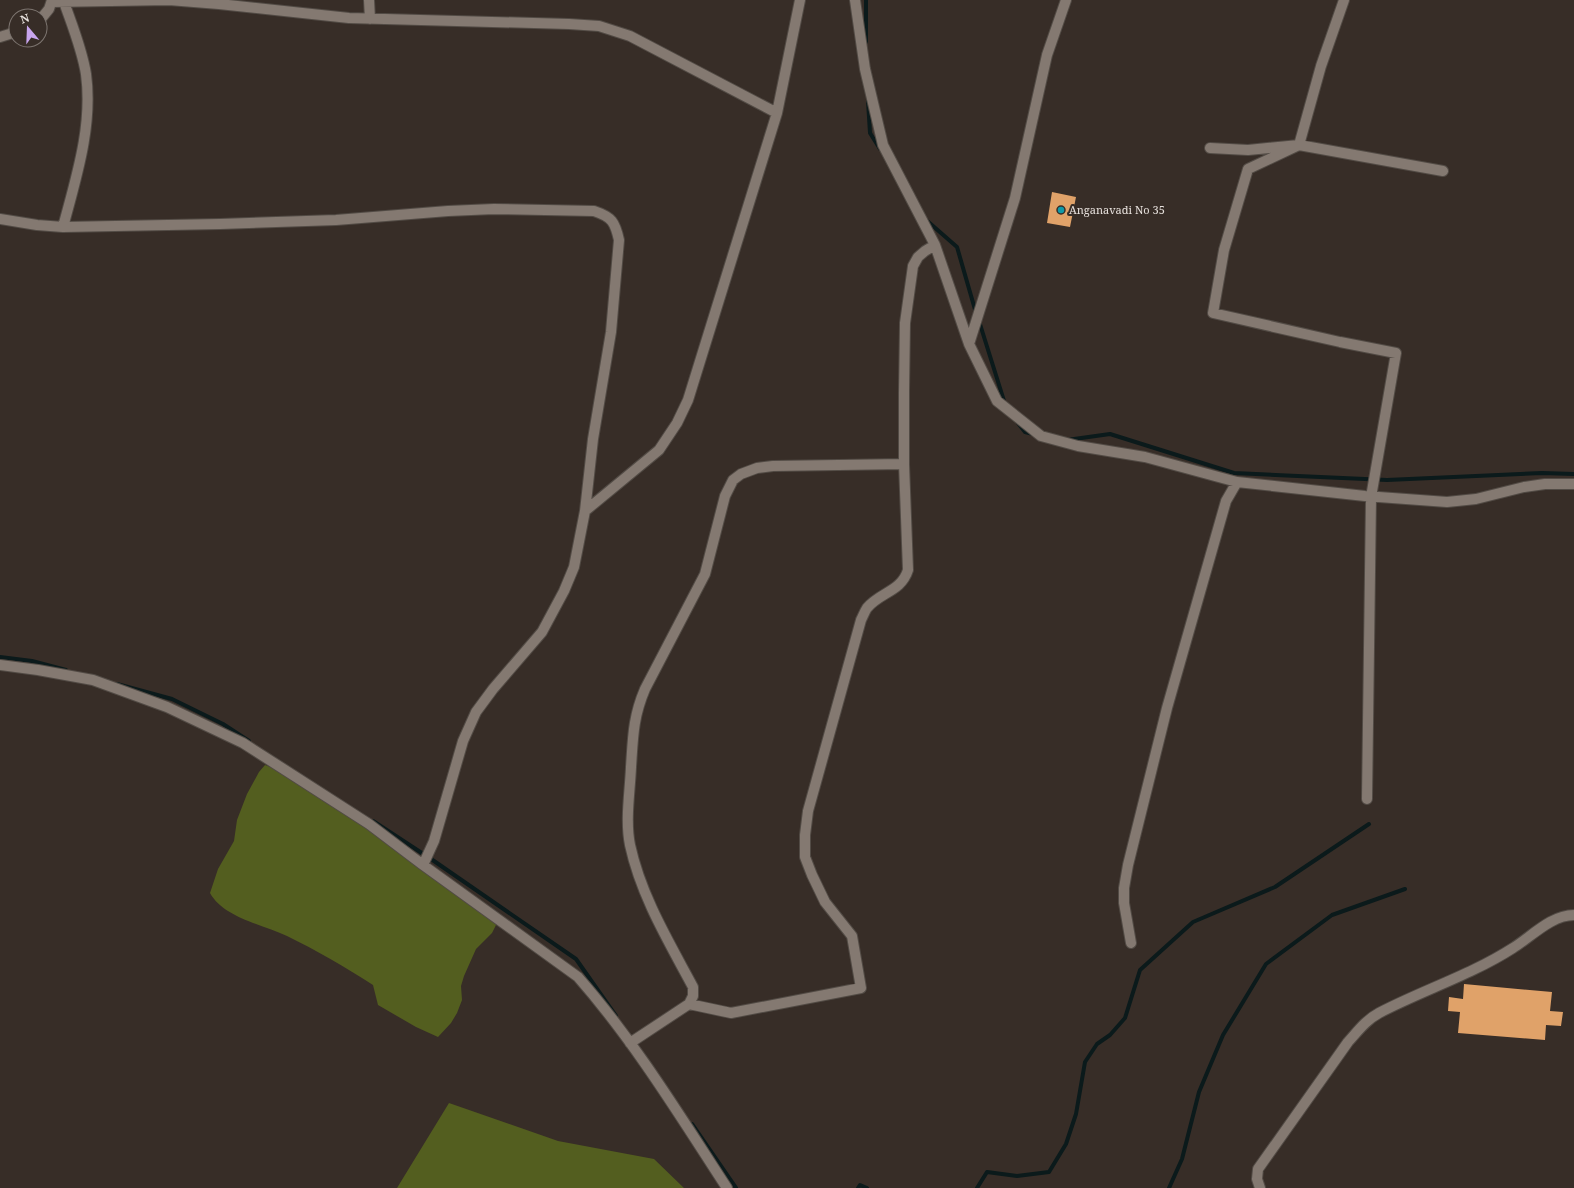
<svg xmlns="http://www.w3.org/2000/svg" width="1574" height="1188" viewBox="0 0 1574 1188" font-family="'Noto Serif',serif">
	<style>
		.green { fill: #535e1f }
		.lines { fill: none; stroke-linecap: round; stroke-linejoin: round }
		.stream { stroke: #0b1a1b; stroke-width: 4 }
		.building { fill: #e0a269 }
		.street-casing { stroke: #524b45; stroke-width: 12 }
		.street { stroke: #847971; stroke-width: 10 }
		.culture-dot { fill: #0f9aa8; stroke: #372d27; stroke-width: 1.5 }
		.labels { text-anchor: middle; stroke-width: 4; stroke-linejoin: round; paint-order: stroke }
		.poi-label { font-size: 11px; fill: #e7e1dd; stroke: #372d27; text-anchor: start }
	</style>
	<rect width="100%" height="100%" fill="#372d27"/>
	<path class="green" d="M265 765 281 771 363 824 497 923 492 933 476 949 464 976 461 986 462 1000 457 1013 451 1023 438 1037 416 1027 378 1005 373 985C345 967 316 950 287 936 262 924 224 918 210 893L218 869 234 841 237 820 247 794 259 772Z
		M449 1103 558 1141 654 1159 684 1188H397Z"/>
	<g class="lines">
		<path class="stream" d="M866 42V0
			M868 101 870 133 880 149
			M925 219 957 247 976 313
			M979 321 1005 404
			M1018 423 1025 432 1033 434
			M1067 440 1110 434 1234 473 1387 480 1542 473 1574 474
			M0 657 32 661 66 670
			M117 684 172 699 223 724 249 741
			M373 821 434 861 576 959 616 1016
			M692 1124 736 1188
			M858 1188 860 1185 867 1188
			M977 1188 987 1172 1017 1176 1049 1172 1066 1144 1076 1114 1085 1062 1097 1044 1110 1035 1125 1018 1140 970 1193 922 1275 887 1369 824
			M1169 1188 1182 1159 1199 1092 1223 1035 1266 964 1332 915 1405 889"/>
	</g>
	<path class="building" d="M1052 192 1076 197 1070 227 1047 223Z
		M1464 984 1552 992 1550 1011 1563 1012 1561 1026 1546 1025 1545 1040 1458 1033 1460 1012 1448 1011 1449 997 1463 999Z"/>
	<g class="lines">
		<defs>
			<path id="street" d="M369 0 370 19
				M855 0 865 69 883 145 935 245 969 344 997 401 1041 436 1078 446 1145 457 1237 482
				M1344 0 1321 66 1299 145 1248 169 1224 250 1213 313 1340 342 1396 353 1371 497 1367 799
				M52 2 169 0 219 4 349 18 569 24 599 26 630 36 777 113
				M40 20 49 9 52 0
				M0 37 16 32
				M1210 148 1248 150 1299 145 1443 171
				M0 219 37 225 63 227 220 224 336 220 448 211 494 209 594 211C612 217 615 222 619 240L611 332 593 439 585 511 574 567 564 591 542 632 493 689 476 712 463 741 434 841 423 865
				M63 227C76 178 93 126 86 74 82 49 72 25 64 2
				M969 344 1015 198 1047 55 1066 0
				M585 511 659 450 677 423 688 400 777 113 800 0
				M0 665 38 670 93 680 167 707 243 743 369 824 423 865 578 977C635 1042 680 1116 727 1188
				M1131 943 1124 903V888L1128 865 1167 708 1226 501 1237 482 1365 496 1447 502 1476 499 1524 487 1545 484H1574
				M689 1004 731 1013 861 988 852 936 825 902 812 875 805 857V835L808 811 861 620C863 616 865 611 867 608 880 592 901 592 908 570L904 464V392L905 323 913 266 918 257 925 251 935 245
				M630 1043 689 1004 693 996V987C669 942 641 896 630 845 625 820 630 792 631 767 633 737 633 717 645 689L705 574 725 496 733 480 741 474 757 468 773 466 904 464
				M1260 1188 1257 1179 1258 1169 1348 1042C1358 1031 1366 1020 1379 1013 1423 990 1471 975 1513 948 1531 937 1551 915 1574 915"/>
		</defs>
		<use href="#street" class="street-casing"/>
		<use href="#street" class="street"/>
	</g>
	<circle class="culture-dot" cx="1061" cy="210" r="4"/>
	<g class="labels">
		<g class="poi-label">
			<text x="1069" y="214">Anganavadi No 35</text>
		</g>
	</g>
	<g transform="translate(28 28) rotate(341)"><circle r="19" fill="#372d27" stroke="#7d7570"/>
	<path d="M0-3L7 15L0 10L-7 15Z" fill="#c8a5ee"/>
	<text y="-6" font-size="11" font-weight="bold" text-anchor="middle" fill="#e7e1dd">N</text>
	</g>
</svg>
